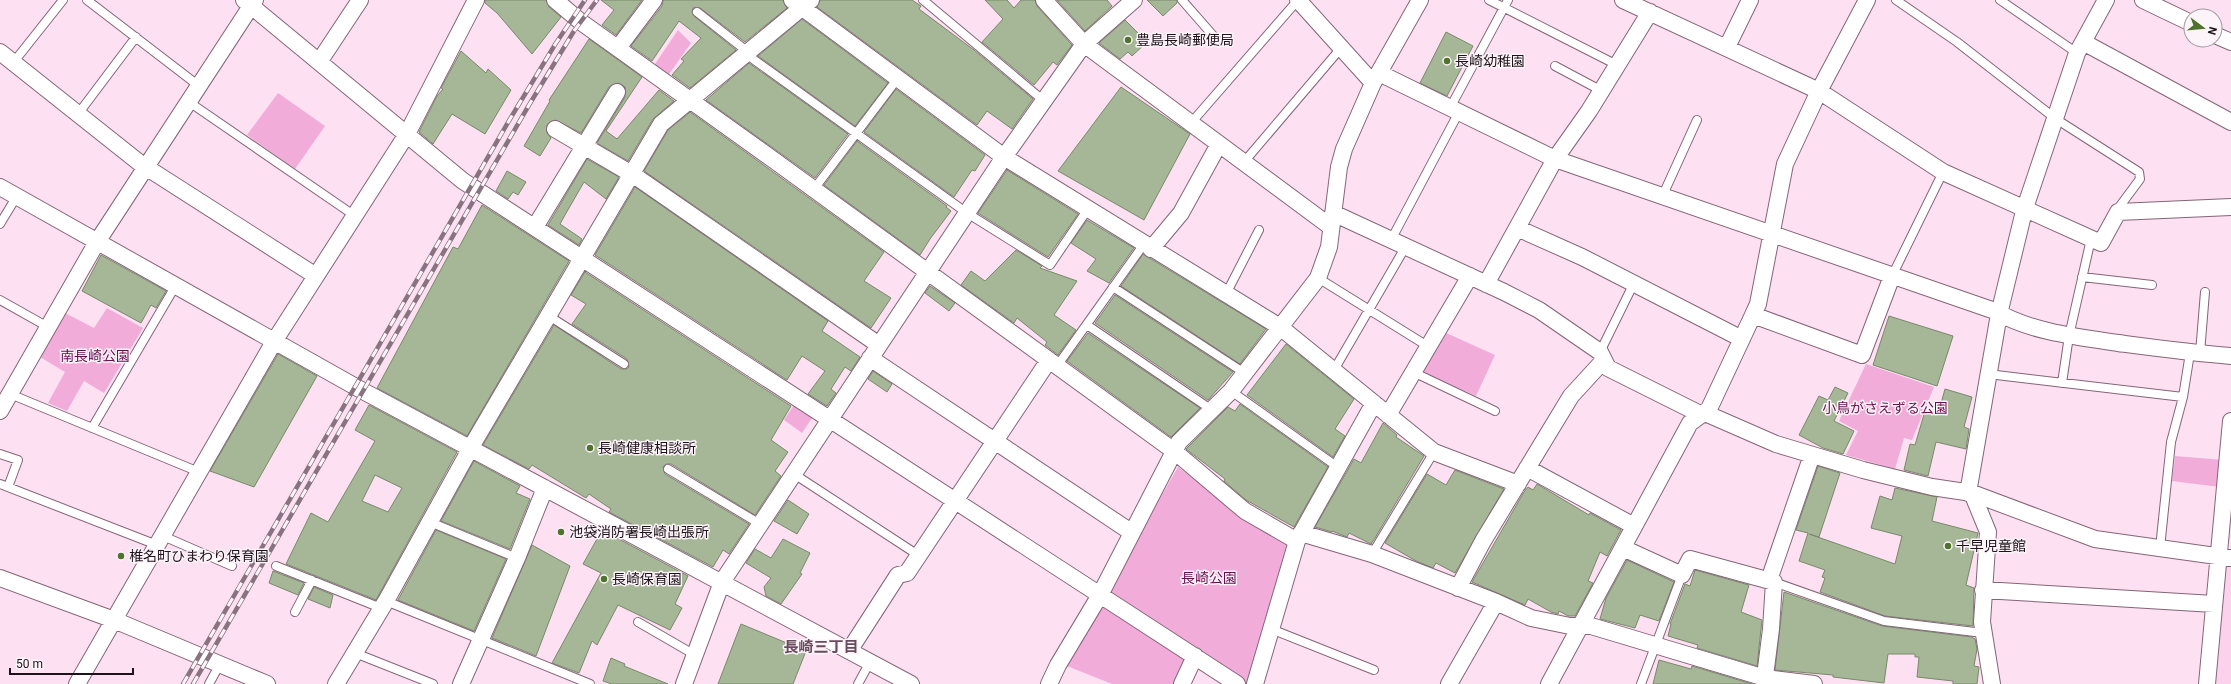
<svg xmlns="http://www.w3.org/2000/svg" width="2231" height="684" viewBox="0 0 2231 684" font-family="Roboto,'Noto Sans JP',sans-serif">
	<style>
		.built { fill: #fcd1eb }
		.green { fill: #f2acd9 }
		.building { fill: #a5b797; stroke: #78896b; fill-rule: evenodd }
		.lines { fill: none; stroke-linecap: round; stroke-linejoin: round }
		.lane-casing { stroke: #846578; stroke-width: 10 }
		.street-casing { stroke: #846578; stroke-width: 18 }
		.lane { stroke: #fff; stroke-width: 8 }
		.street { stroke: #fff; stroke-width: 16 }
		.rail-casing { stroke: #887480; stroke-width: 4.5 }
		.rail { stroke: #fcf4f9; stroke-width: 3; stroke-dasharray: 9; stroke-linecap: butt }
		.poi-dot { fill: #4f732c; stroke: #fcf4f9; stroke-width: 1.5 }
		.labels { text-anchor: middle; stroke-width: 3; stroke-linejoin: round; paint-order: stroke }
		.poi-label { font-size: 14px; fill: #1e121a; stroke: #fcf4f9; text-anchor: start }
		.park-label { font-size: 14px; fill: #660d4f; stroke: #fcf4f9 }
		.neighbourhood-label { font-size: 15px; font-weight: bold; fill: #694b5e; stroke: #fcf4f9 }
	</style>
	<rect width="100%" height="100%" fill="#fde0f1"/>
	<path class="built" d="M2229 562 2231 563V684H2214L2226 566Z"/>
	<path class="green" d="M678 30 691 43 667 77 655 64Z
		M278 93 325 126 295 169 247 135Z
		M107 308 143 328 104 393 84 381 67 411 48 403 65 372 40 357 65 313 94 328Z
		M1444 332 1495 355 1476 396 1420 371Z
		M1866 364 1934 387 1912 440 1904 438 1895 469 1846 455 1858 431 1839 421Z
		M796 402 814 415 802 433 784 420Z
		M2175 456 2223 460 2220 487 2172 481Z
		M1178 467 1241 515 1285 539 1288 551 1255 684H1238L1109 594 1108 589Z
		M1101 603 1195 656 1182 684H1112L1067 666Z"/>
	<path class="building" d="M485 0H546L549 7 561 17 532 54 497 13 485 3Z
		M601 0H642L616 35 602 25 614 10Z
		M663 0H783L787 8 745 42 700 8H693L692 12 694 16 736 50 690 88 672 75 684 61 681 59 701 38 679 21 652 61 631 46 662 6Z
		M820 0H912L921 6 919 9 974 50 1033 99 1012 129 987 111 977 125 817 7Z
		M985 0H1007L1014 8 1021 0H1035L1037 6 1072 45 1057 65 1053 62 1034 85 982 42 1003 19Z
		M1057 0H1107L1112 6 1085 31Z
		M1147 0H1177V3L1163 16Z
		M802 19 888 83 855 126 758 56Z
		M1125 20 1147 42 1132 56 1128 52 1120 59 1099 43Z
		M1446 32 1473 46 1447 96 1420 83Z
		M589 39 642 77 606 131 617 139 659 90 674 101 653 119 628 161 597 143 625 97V87L618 83 609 87 581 133 555 120 547 125V133L551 138 540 156 524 146 550 101 549 100Z
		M461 51 486 73 488 69 511 90 485 134 452 114 433 144 419 132 437 96 443 89 441 88Z
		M749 63 848 134 815 178 706 100Z
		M1121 87 1190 134 1144 220 1058 171Z
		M896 89 985 155 975 171 972 170 954 197 864 132Z
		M690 112 884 252 864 281 891 298 871 328 644 171 668 130Z
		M857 141 947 206 946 207 951 211 930 239 920 255 824 185Z
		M587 159 619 177 606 199 584 182 565 215 560 224 582 239 579 245 548 225Z
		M1007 170 1078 214 1048 257 978 213Z
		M507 171 526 182 518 195 513 192 508 199 496 191Z
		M635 187 828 321 822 331 860 357 851 371 845 367 831 389 836 393 827 406 808 394 825 371 802 356 787 380 595 255Z
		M482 205 569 261 467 436 377 388 453 247 458 249Z
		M1087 220 1134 248 1109 283 1087 271 1096 259 1071 243Z
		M1016 250 1042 266 1040 268 1077 281 1054 315 1076 330 1058 355 1045 345 1047 342 1017 318 1014 323 961 285 971 271 985 281Z
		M1143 254 1266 329 1240 364 1121 286Z
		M101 255 166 291 156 308 151 305 141 323 82 291Z
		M585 272 791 406 771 440 788 452 775 471 781 476 755 515 671 464H666L663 467 665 474 749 524 729 554 723 550 713 567 609 512 611 509 589 494 586 498 532 465 529 469 483 445 554 325 621 369H626L629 367 627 359 572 324 586 304 571 295Z
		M930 286 955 303 949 311 925 293Z
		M1115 295 1233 372 1208 400 1095 323Z
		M1889 316 1953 336 1937 386 1873 365Z
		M1088 333 1200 408 1171 437 1067 361Z
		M1286 344 1354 399 1335 429 1345 436 1333 457 1247 395Z
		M278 354 317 376 254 487 210 471Z
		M873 371 892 384 887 392 868 379Z
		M1835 387 1848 393 1834 421 1854 431 1843 454 1823 448 1799 435 1819 396 1828 400Z
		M1945 389 1972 397 1964 427 1969 429 1966 449 1936 442 1928 476 1904 470 1910 444 1915 445 1925 411 1938 414Z
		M1240 404 1328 467 1294 527 1246 500 1224 481 1225 479 1186 449 1228 407 1235 411Z
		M369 405 457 452 376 600 286 564 311 513 328 522 375 441 355 430ZM375 475 402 488 388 512 362 501Z
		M1383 423 1397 435 1396 437 1424 456 1375 538 1371 544 1349 533 1347 537 1332 531V532L1315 527 1354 459 1361 463Z
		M474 461 520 486 516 493 530 499 510 549 441 521Z
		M1818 466 1840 473 1819 537 1809 534 1895 564 1902 536 1871 528 1880 496 1892 500 1895 488 1937 497 1932 521 1978 533 1966 585 1974 588 1973 626 1885 616 1820 592 1825 578 1822 577 1825 570 1799 561 1808 533 1796 530Z
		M1455 470 1504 489 1455 573 1436 563 1433 568 1416 561 1385 543 1427 474 1446 485Z
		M1537 484 1589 515 1590 513 1621 530 1607 556 1600 552 1588 581 1593 583 1575 616H1568L1559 611 1558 614 1551 612 1528 599 1525 605 1472 582 1524 492 1528 487 1533 490Z
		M788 500 809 514 797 534 774 521Z
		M436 530 506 559 474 631 398 600Z
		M602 530 688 576 675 604 682 608 670 630 618 605 597 645 592 641 579 673 552 663 601 573 583 564Z
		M783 539 810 553 800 573 802 574 781 604 766 596 764 587 771 578 746 563 755 549 771 558Z
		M532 545 570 566 536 656 492 638Z
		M1627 560 1674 582 1659 621 1640 615 1635 628 1600 619 1606 598Z
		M1695 570 1749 585 1741 612 1762 620 1757 666 1697 648 1698 645 1668 636 1671 624H1670L1685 584 1690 586Z
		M273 571 304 583 298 595 269 583Z
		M314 587 333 595 330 608 308 599Z
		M1784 592 1882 626 1972 637 1975 639 1977 649 1974 666 1979 667 1977 684H1953V681L1917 677 1919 657H1915V654H1888L1884 683 1833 677V675L1775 670Z
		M741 624 806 651 793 684H718Z
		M611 658 625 664 624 666 668 684H612L603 681Z
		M1659 660 1691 669 1692 666 1752 684H1653Z"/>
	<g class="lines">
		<defs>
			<path id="lane" d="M87 0 199 86
				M923 0 1044 101
				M1182 0 1217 40
				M1489 0 1617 65
				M1896 0 1957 42 2056 119 2139 172 2140 179 2120 206 2118 212
				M2000 0 2077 53
				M697 12 748 52
				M746 54 967 213 1050 265 1088 209
				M13 63 63 0
				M1555 66 1602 91
				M189 102 355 216
				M1450 108 1508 0
				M78 114 136 37
				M1191 123 1298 0
				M1244 162 1341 48
				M814 189 898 78
				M1662 197 1697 120
				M0 224 17 196
				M1391 240 1459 112
				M1892 276 1943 172
				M2082 277 2152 285
				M1318 278 1429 347
				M1113 287 1246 374
				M1226 294 1259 230
				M0 300 48 327
				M549 316 624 364
				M1087 325 1212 410
				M1600 352 1634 283
				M2200 353 2205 292
				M1057 366 1144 244
				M1334 370 1406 246
				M1413 372 1495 411
				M1988 374 2183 397
				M2062 383 2069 336 2091 239
				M1231 391 1339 468
				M10 394 199 472
				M92 428 176 285
				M0 454 18 460 8 487
				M668 469 760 524
				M794 474 918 555
				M0 484 157 545
				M430 522 517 558
				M163 536 232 566
				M2160 548 2171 442 2183 397 2190 353
				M1372 554 1434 452
				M276 566 381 608
				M1774 582 1884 621 1983 633
				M386 601 590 684
				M295 612 312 580
				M638 622 695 655
				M1271 629 1374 670
				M355 653 433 684
				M209 684 220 664
				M858 684 870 662
				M1641 684 1682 575"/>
			<path id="street" d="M244 0 463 181 1237 684
				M555 0 581 22 775 161 1174 451 1245 511 1297 541
				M792 0 1004 157 1280 327 1434 452 1518 484
				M1044 0 1084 44 1331 227
				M1298 0 1373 83
				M1623 0 1819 91 1943 172 2101 243 2118 212 2231 207
				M2143 0 2191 23
				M2215 35 2231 42
				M2083 42 2231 122
				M1727 47 1750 0
				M618 48 654 0
				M0 52 141 164 316 276
				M319 62 360 0
				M1379 73 1555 159 1995 311C2031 332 2077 337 2118 343 2156 348 2193 353 2231 356
				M555 129 635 176 879 345
				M0 187 363 391 911 684
				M1333 213 1504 292 1539 310 1600 352 1608 368 1702 415
				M535 227 617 92
				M1517 228 1582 257 1742 339
				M1151 249 1181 213 1219 144
				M1486 284 1555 159 1589 111 1650 12
				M1753 315 1862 355 1892 276
				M870 358 1131 532
				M0 411 97 242 255 0
				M1705 413 1776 444 1863 470 1932 487 1972 493 2095 539 2231 558
				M1388 415 1470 276
				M1527 468 1634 526
				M1968 493 1999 314 2024 211 2077 53 2106 0
				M1972 493 1988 532 1982 622 1992 684
				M1301 533 1372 554 1496 602 1531 618 1570 626H1591L1765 678 1814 684
				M1623 548 1682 575 1690 559 1774 582 1771 629 1764 684
				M0 578 114 620 267 684
				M1769 580 1812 455
				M1458 588 1483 541 1571 396 1604 360
				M1983 590 2214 604
				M849 651 898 575 907 573 1049 360
				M77 684 275 340 407 134 476 0
				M336 684 386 601 474 442 661 124 811 0
				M461 684 517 558 545 488
				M684 684 722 582 1004 157 1084 44 1134 0
				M1049 684 1058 665 1100 595 1179 442 1231 391 1318 278 1329 247 1339 167 1344 149 1373 83 1420 0
				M1182 684 1195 656
				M1255 684 1297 541 1374 403
				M1449 684 1496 602
				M1549 684 1690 423 1709 409 1753 315 1758 304 1785 164 1819 91 1867 0
				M2207 684 2231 421"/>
		</defs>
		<use href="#lane" class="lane-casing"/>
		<use href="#street" class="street-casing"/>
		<use href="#lane" class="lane"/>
		<use href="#street" class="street"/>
		<defs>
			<path id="rail" d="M183 684 510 119 556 43 585 0
				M193 684 529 105 574 31 597 0"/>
		</defs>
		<use href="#rail" class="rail-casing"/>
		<use href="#rail" class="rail"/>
	</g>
	<g class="poi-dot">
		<circle cx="1128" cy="40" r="4"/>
		<circle cx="1447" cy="61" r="4"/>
		<circle cx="590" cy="448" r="4"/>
		<circle cx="561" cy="532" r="4"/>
		<circle cx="1948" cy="546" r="4"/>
		<circle cx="121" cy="556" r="4"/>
		<circle cx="604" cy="579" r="4"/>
	</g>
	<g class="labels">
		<g class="poi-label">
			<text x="1136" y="45">豊島長崎郵便局</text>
			<text x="1455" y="66">長崎幼稚園</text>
			<text x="598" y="453">長崎健康相談所</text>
			<text x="569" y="537">池袋消防署長崎出張所</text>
			<text x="1956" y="551">千早児童館</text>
			<text x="129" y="561">椎名町ひまわり保育園</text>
			<text x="612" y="584">長崎保育園</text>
		</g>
		<g class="park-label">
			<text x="95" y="361">南長崎公園</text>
			<text x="1885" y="413">小鳥がさえずる公園</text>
			<text x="1209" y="583">長崎公園</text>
		</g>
		<g class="neighbourhood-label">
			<text x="821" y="652">長崎三丁目</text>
		</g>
	</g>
	<g transform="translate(2203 28) rotate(106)"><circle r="19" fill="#fcf4f9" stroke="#a39aa0"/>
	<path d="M0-3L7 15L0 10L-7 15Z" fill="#4f732c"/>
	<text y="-6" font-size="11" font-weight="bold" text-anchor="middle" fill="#1e121a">N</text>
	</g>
	<path d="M10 668v6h123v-6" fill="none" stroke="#1e121a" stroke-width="2"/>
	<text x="16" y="668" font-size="12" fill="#1e121a" stroke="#fcf4f9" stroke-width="3" paint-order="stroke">50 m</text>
</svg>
